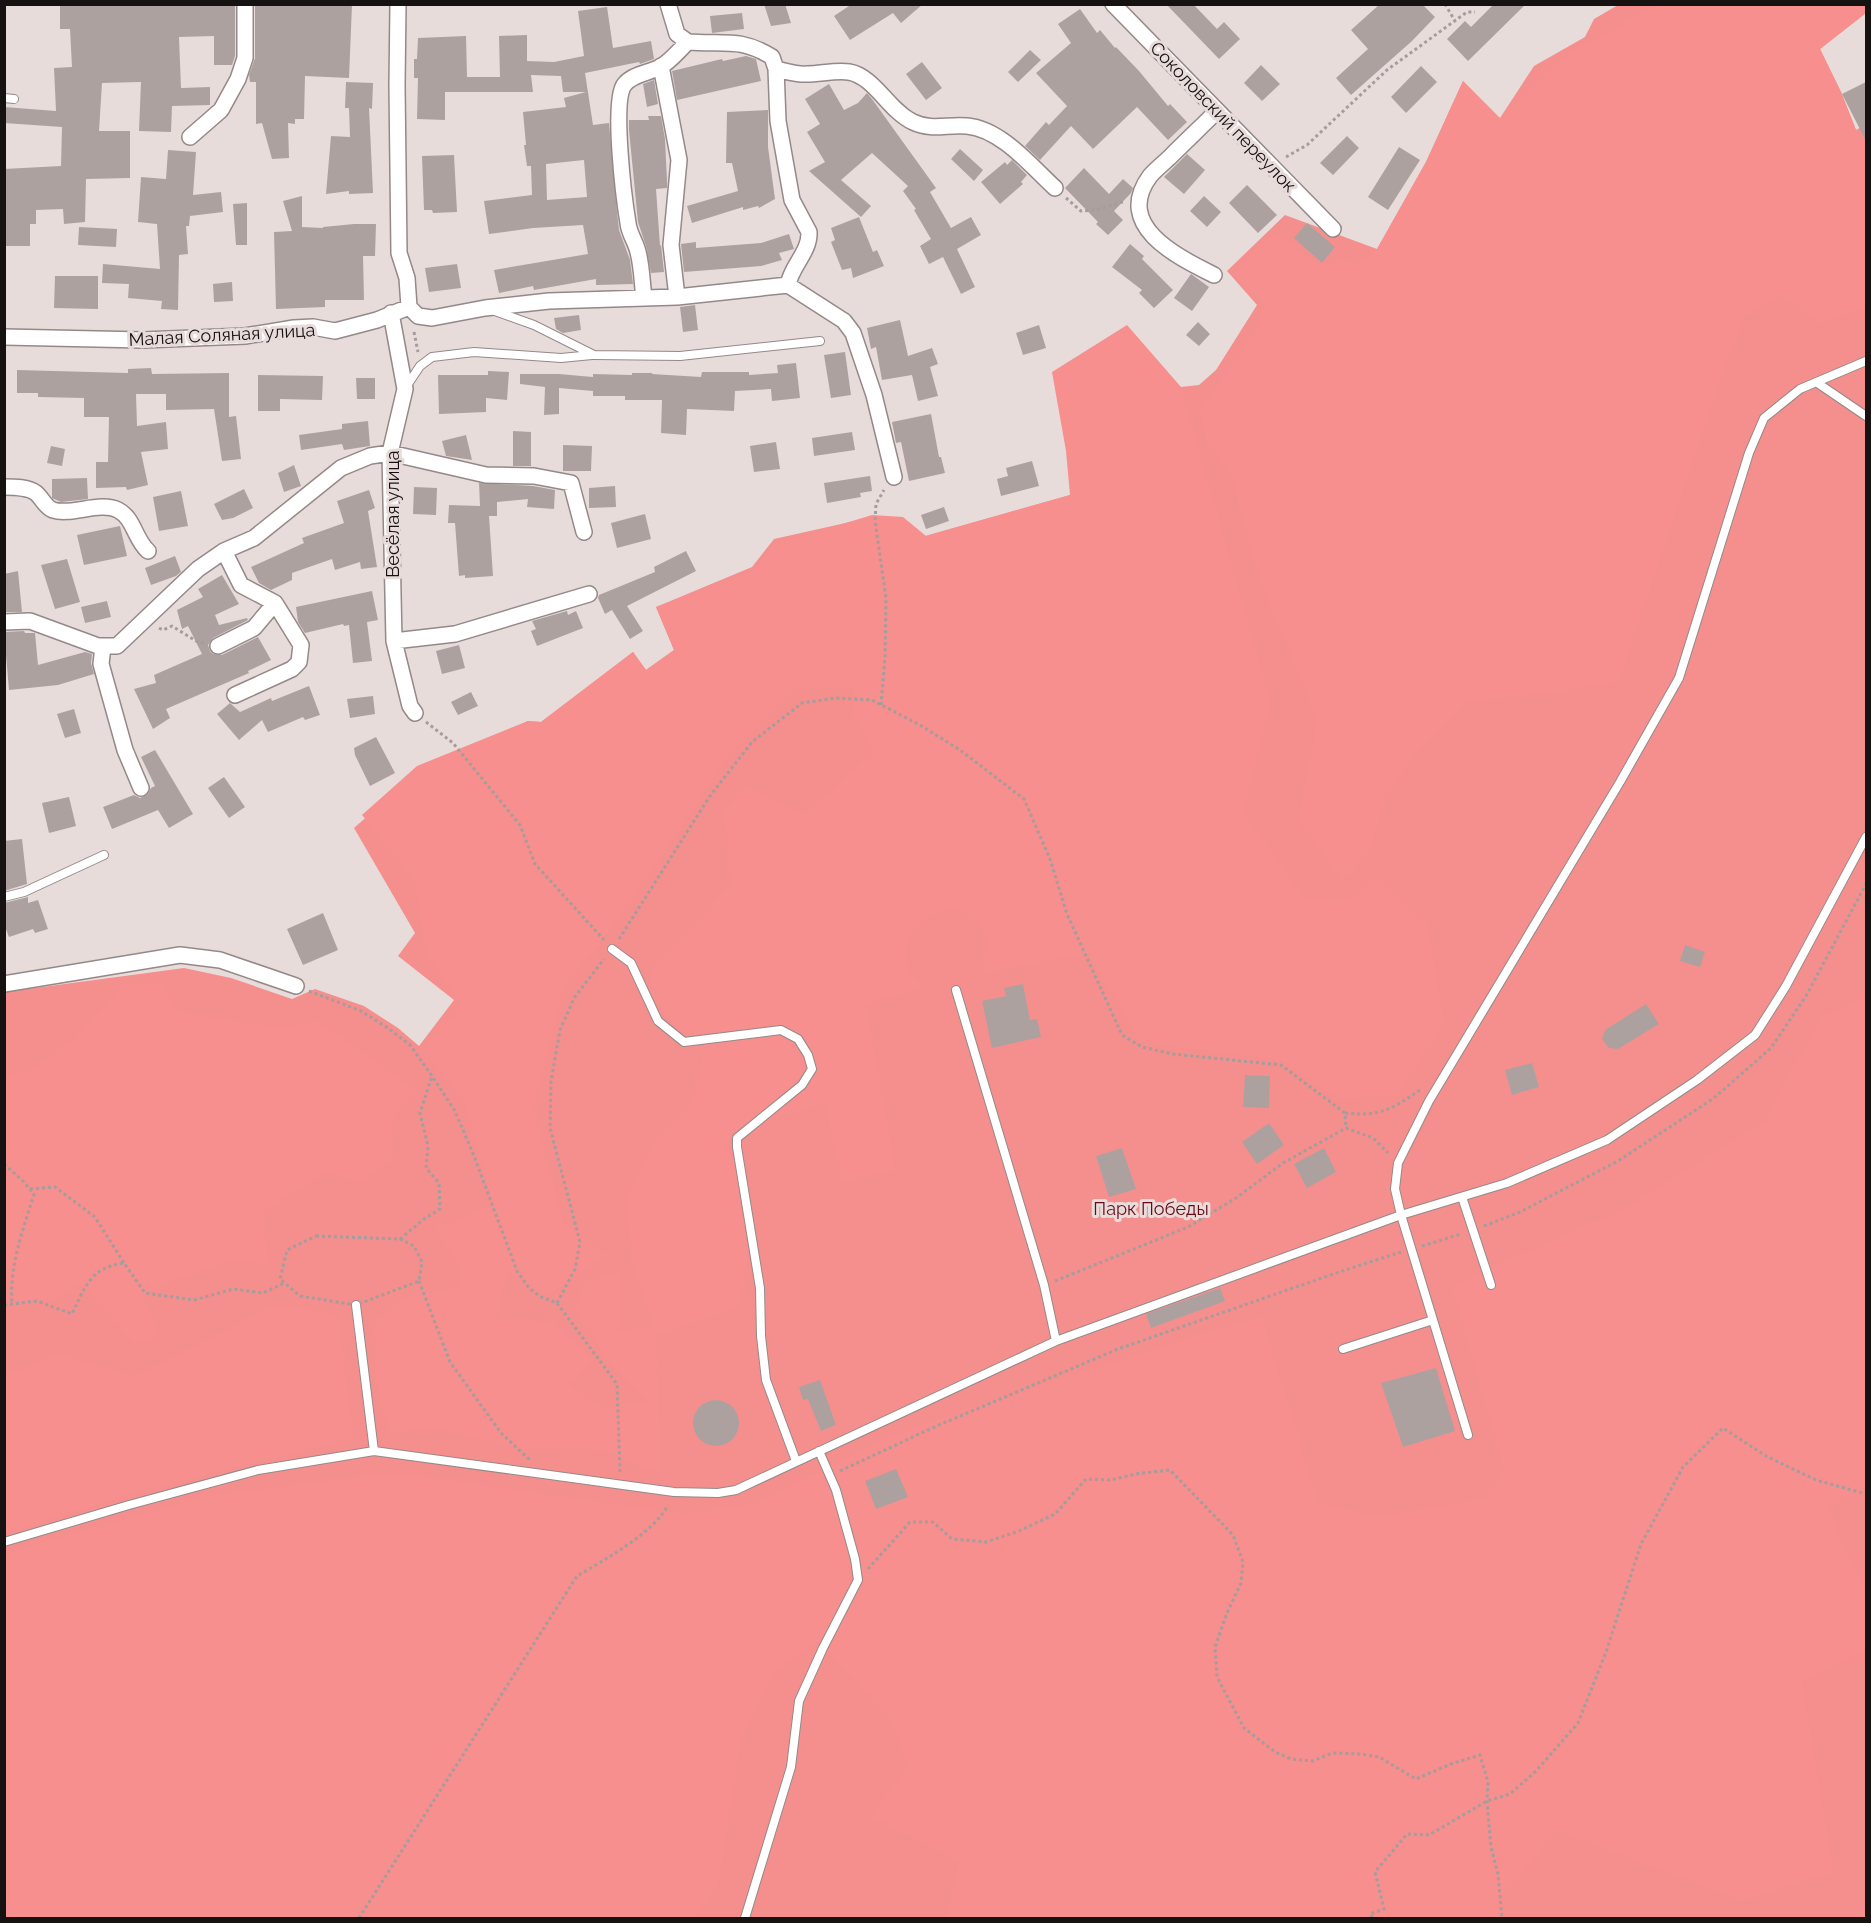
<svg xmlns="http://www.w3.org/2000/svg" width="1871" height="1923" viewBox="0 0 1871 1923" font-family="Raleway,sans-serif">
	<style>
		.green { fill: #f58f8e }
		.forest { fill: #f68f8e; fill-rule: evenodd }
		.building { fill: #ada1a0; fill-rule: evenodd }
		.lines { fill: none; stroke-linecap: round; stroke-linejoin: round }
		.service-casing { stroke: #948988; stroke-width: 10 }
		.minor-casing { stroke: #948988; stroke-width: 18 }
		.path { stroke: #a59c9b; stroke-width: 3; stroke-dasharray: 3 3; stroke-linecap: butt }
		.service { stroke: #fff; stroke-width: 8 }
		.minor { stroke: #fff; stroke-width: 15 }
		.labels { text-anchor: middle; stroke-width: 6; stroke-linejoin: round; paint-order: stroke }
		.street-label { font-size: 18px; fill: #161212; stroke: #e8dcdb }
		.park-label { font-size: 18px; fill: #670a17; stroke: #e8dcdb }
	</style>
	<rect width="100%" height="100%" fill="#e8dcdb"/>
	<path class="green" d="M1618 5H1866V13L1820 49 1841 92 1856 130 1866 125V1918H5V992L184 968 231 978 292 999 315 989 364 1006 398 1028 419 1046 454 1000 398 956 415 933 354 828 406 782 528 721 541 722 633 652 646 670 674 650 656 607 752 567 774 539 859 520 925 536 1070 495 1114 480 1181 387 1199 385 1216 370 1257 305 1227 271 1285 215 1377 249 1426 162 1463 81 1500 118 1534 66 1585 37 1594 19Z"/>
	<path class="forest" d="M1656 5H1866V13L1820 49 1841 92 1856 130 1866 125V307L1819 323 1781 295 1743 317 1718 386 1619 681 1559 692 1468 701 1417 751 1385 797 1371 850 1342 881 1299 820 1317 718 1258 575 1231 474 1206 441 1200 411 1254 333 1265 305 1236 276 1250 253 1275 233 1321 266 1341 259 1357 265 1377 249 1426 162 1463 81 1500 119 1561 59Z
		M1127 325 1181 387 1271 704 1243 812 1305 899 1348 901 1376 878 1428 925 1444 1024 1397 1096 1338 1099 1283 1060 1141 1042 1088 953 981 973 988 939C982 930 976 920 967 914 937 896 897 935 907 966 910 974 919 982 925 987L866 1004 896 1170 842 1181 825 1102 739 1130 723 1144 738 1165 752 1223 745 1277 737 1307 657 1335 660 1473 640 1467 606 1450 524 1449 439 1428 392 1433 379 1405 373 1324 401 1299 456 1288 461 1269 449 1248 434 1229 493 1206 464 1101 422 1048 462 1007 427 953 414 880 362 815 417 766 528 721 541 722 633 652 646 670 674 650 656 607 754 571 770 546 872 515 903 517 926 536 1070 495 1066 451 1052 372ZM796 688H854L853 715 875 751 805 815 745 786 724 812 731 885 697 923 652 966 648 992 672 1024 703 1056 692 1104 652 1145 626 1199 633 1264 653 1324 619 1333 620 1271 586 1282 575 1307 607 1359 648 1402 603 1409 569 1386 592 1360 552 1322 497 1319 502 1291 509 1269 547 1296 606 1254 563 1223 533 1109 564 986 620 917 730 753Z
		M163 982 178 1013 282 1028 318 1021 417 1091 393 1117 392 1160 360 1182 327 1171 263 1211 268 1265 235 1259 162 1284 142 1295 159 1335 135 1344 81 1282 55 1299 5 1303V1077L28 1071 76 1038 125 984Z
		M1866 997V1484L1828 1508 1866 1596V1650L1802 1681 1834 1872 1742 1900 1557 1830 1498 1901V1918H946L960 1861 871 1816 908 1765 890 1718 818 1641 775 1671 742 1734 718 1886 694 1918H5V1554L206 1496 394 1473 687 1514 761 1502 876 1442 978 1405 1262 1316 1318 1502 1375 1517 1483 1499 1504 1470 1452 1286 1628 1207 1766 1120 1820 1017Z
		M274 1305 338 1315 353 1438 136 1492 5 1533V1375L60 1354 134 1377 226 1331Z"/>
	<path class="building" d="M60 4H235V56L232 65H214V36L179 37 181 88 210 87V105L172 106 171 132 139 131 141 82 102 83 99 131H130V178L86 179 85 222 64 224 63 209 36 210V224H30V246H4V169L61 166 62 127 4 123V107L56 111 54 68 72 67 70 29H60Z
		M255 4 352 5 349 78 305 76 304 119H295V124L288 123 289 158 272 159 262 123 256 124V82H250L249 75 255 58Z
		M764 4H785L791 23 771 26Z
		M852 4H923L901 23 893 13 850 40 834 16Z
		M1166 4H1193L1217 29 1224 22 1240 39 1219 59Z
		M1380 4H1422L1435 17 1412 41 1351 95 1336 78 1368 49 1351 30Z
		M1494 4H1526L1468 61 1447 39 1465 21 1471 27Z
		M607 7 613 48 651 41 654 59 640 64 639 62 585 73 593 125 609 123 617 212 619 230 630 260 633 284 596 285V279L534 290 533 286 499 293 494 270 588 254 583 225 533 228 489 234 484 201 532 195 531 166H527L524 145H526L523 112 566 107 564 98 586 92H563L561 76 531 75 533 92H445V120L417 119 418 78H414V59H417L418 38 466 36 467 77H500L499 36 527 35V61L554 62 584 56 578 11ZM584 160 587 197 547 200 546 164Z
		M1080 9 1097 33 1100 30 1115 48 1116 47 1139 71 1168 106 1170 104 1187 122 1168 140 1137 107 1093 149 1071 126 1040 160 1025 146 1046 122 1049 125 1067 106 1036 73 1071 43 1058 24Z
		M742 13 744 29 712 33 710 16Z
		M1030 50 1041 60 1018 82 1008 72Z
		M746 56 756 59 761 81 677 100 672 71 722 59 723 61Z
		M922 62 942 88 926 100 906 74Z
		M1261 65 1280 84 1262 101 1244 83Z
		M1421 66 1437 82 1406 113 1391 97Z
		M654 80 658 104 647 107 643 84Z
		M346 82 373 83 372 109 369 108 373 193 349 194V191L326 194 331 136 350 137 349 108H345Z
		M1866 82V141L1842 94Z
		M829 84 844 110 858 103 867 93 872 99 936 188 930 192 951 228 971 217 981 235 957 249 975 287 961 294 943 257 929 264 920 246 931 239 914 210 916 209 903 191 908 186 872 153 841 180 871 206 861 217 809 171 825 162 807 132 820 124 805 99Z
		M768 110V147L775 199 759 208 758 206 743 210V207L692 223 687 206 738 191 732 163H726L727 112Z
		M648 116H661L665 139 667 181V188L656 189 660 246 661 245 664 272 651 273 646 246 638 222 629 130V120H649Z
		M1347 136 1359 148 1333 175 1320 163Z
		M1399 147 1420 160 1388 210 1368 197Z
		M960 149 983 170 974 181 951 159Z
		M168 150 196 152 193 195 221 192 223 212 190 216 189 226H186L188 254 179 255 178 310 161 309 162 301 128 298 129 284 102 283 103 264 160 269 157 224 138 222 141 177 166 179Z
		M1187 154 1205 170 1184 194 1164 177Z
		M454 155 457 212 433 213 432 210H424L422 156Z
		M1012 160 1027 175 1021 182 1023 184 1000 204 981 182 1005 162 1007 165Z
		M1084 168 1109 194 1123 179 1133 188 1131 193 1114 211 1123 220 1108 235 1096 224 1098 222 1065 188Z
		M1247 185 1277 215 1258 233 1229 203Z
		M302 196V227L323 228V227L354 224H376L375 256H363L364 300H325V307L276 309 274 232 292 231 283 201Z
		M1204 196 1221 212 1207 227 1190 211Z
		M247 203V245H236L233 204Z
		M859 217 873 252 877 250 884 266 853 278 851 268 842 270 831 242 835 240 831 228Z
		M1307 223 1335 247 1322 263 1294 238Z
		M79 227 117 229 116 247 78 245Z
		M789 234 794 249 779 253 782 260 761 266 684 272 681 244 696 242V248L761 243Z
		M1130 244 1144 256 1142 259 1173 290 1154 308 1139 293 1142 290 1112 267Z
		M457 264 461 288 429 292 425 268Z
		M1191 274 1209 287 1192 311 1174 298Z
		M55 276H98V309L54 308Z
		M232 282 233 301 214 302 213 284Z
		M695 305 698 330 683 332 680 307Z
		M579 315 581 330 563 333 556 329 554 318Z
		M900 320 908 356 932 348 938 364 930 367 938 396 918 401 912 375 882 380 876 347 871 349 867 328Z
		M1198 322 1210 334 1199 346 1186 335Z
		M1039 325 1046 348 1023 355 1016 333Z
		M845 352 851 395 831 398 824 355Z
		M796 363 800 398 772 401 771 389 735 391 734 411 687 409 686 435 661 433 662 400H625V396H593V391L559 388V414L544 415 545 387 520 384V374H559L593 377V374L632 375V373H652V374L701 377 702 372H749V375L778 373 777 365Z
		M151 368 152 374 229 373V417L236 416 241 459 222 461 214 409 166 410V394H136L137 426 166 422 168 449 141 452 148 485 127 490 126 487 96 488V462H108L109 417H84V398L38 397V393H17V370L128 373V369Z
		M488 371 509 372 507 400 486 398V412L439 414 438 375H488Z
		M258 375 323 376 322 400 280 399V411H258Z
		M356 378H375V399H357Z
		M931 414 939 457H941L945 473 909 481 901 442 896 443 892 422Z
		M368 421 370 446 344 450 342 444 301 450 299 435 342 429V424Z
		M513 431 531 432V466H513Z
		M852 432 855 450 814 456 812 438Z
		M466 435 472 460 446 456 442 441Z
		M776 442 780 469 754 472 750 446Z
		M563 445 592 446 591 471H563Z
		M51 446 65 449 62 466 47 463Z
		M1032 461 1039 486 1001 496 997 479 1008 476 1006 468Z
		M294 465 301 486 284 492 278 473Z
		M870 476 872 491 860 493 861 497 827 503 824 483Z
		M87 478 88 499 61 502 52 498V479Z
		M479 483 533 486 555 490 554 509 527 507 528 499 497 502V516H489L493 576 465 578V575L459 576 455 523H448L449 505 480 506Z
		M615 486 616 507 589 508V488Z
		M414 487 437 488 436 515 413 514Z
		M244 489 253 508 233 518 222 520 214 504Z
		M369 490 375 508 368 511 377 567 361 569 360 562 335 570 332 559 292 573V580L271 590 259 583 251 567 304 543 302 538 344 523 337 501Z
		M181 491 188 526 159 531 153 497Z
		M944 507 949 521 926 529 921 515Z
		M645 514 651 539 617 548 611 523Z
		M120 526 127 556 84 565 77 535Z
		M686 551 696 571 627 606 643 631 630 639 612 610 605 614 598 598 599 595 655 572 654 567Z
		M175 556 181 572 176 576 151 585 145 568Z
		M67 559 80 602 55 609 41 565Z
		M18 571 22 612H4V574Z
		M222 575 239 604 215 615 219 625 247 618 248 620 213 638 208 645 210 651 213 654 222 655 258 637 271 660 248 671 249 673 166 709 170 718 153 729 134 689 156 683 154 675 202 654 188 626 182 629 177 610 203 597 198 589Z
		M372 591 378 620 367 622 372 661 353 663 349 625 344 626 343 624 305 633 298 622 296 607Z
		M107 601 111 617 85 623 81 607Z
		M567 611 568 615 576 611 583 628 537 646 531 631 536 629 532 621Z
		M24 631 25 633H35L38 665 85 652 92 654 91 663 94 674 58 685 9 690 4 632Z
		M459 645 465 668 442 674 436 651Z
		M309 686 320 715 305 720 303 717 268 732 262 720 239 740 217 714 230 703 240 712 271 698 272 701Z
		M471 692 478 706 458 715 451 702Z
		M373 696 375 714 350 718 347 699Z
		M74 709 81 733 65 738 57 714Z
		M376 737 395 773 370 786 355 755 354 748Z
		M155 750 193 814 169 828 158 810 112 829 103 807 134 795 140 798 148 794 151 788 155 786 141 757Z
		M224 777 245 807 229 818 208 788Z
		M69 797 76 826 49 833 42 803Z
		M22 839 27 884 4 891V841Z
		M28 897V903L38 900 48 929 35 933 33 929 9 937 4 924V903Z
		M323 913 338 950 303 965 287 929Z
		M1685 945 1705 952 1700 967 1680 961Z
		M1023 984 1030 1020 1037 1019 1041 1037 992 1048 982 1001 1006 996 1004 988Z
		M1646 1004 1659 1024 1618 1049 1609 1048 1602 1039 1605 1030Z
		M1532 1063 1539 1087 1512 1095 1505 1070Z
		M1245 1075 1270 1076 1269 1108 1243 1107Z
		M1269 1123 1284 1145 1257 1164 1242 1142Z
		M1122 1148 1136 1189 1109 1197 1096 1156Z
		M1324 1148 1336 1172 1307 1188 1294 1164Z
		M1220 1288 1225 1301 1151 1328 1146 1314Z
		M1436 1368 1455 1431 1403 1447 1381 1383Z
		M820 1380 836 1425 821 1431 808 1399 803 1400 799 1387Z
		M693 1423a23 23 0 1 1 46 0a23 23 0 1 1-46 0Z
		M896 1469 908 1497 876 1509 865 1481Z"/>
	<g class="lines">
		<defs>
			<path id="service" d="M4 98 14 99
				M492 310 534 325 594 355 680 356 820 341
				M1816 382 1866 416
				M406 387 420 366 432 357 474 352 561 358 592 355
				M4 897 24 892 104 855
				M612 949 631 963 658 1021 684 1042 781 1030 798 1039 808 1055 812 1069 802 1085 737 1138V1147L760 1288 761 1336 766 1380 796 1461
				M956 990 1044 1285 1056 1341
				M1462 1197 1491 1285
				M356 1305 374 1451
				M1343 1349 1433 1320
				M1468 1435 1401 1215 1395 1189 1398 1163 1429 1101 1620 782 1679 678 1749 453 1764 418 1800 389 1866 361
				M4 1542 129 1505 258 1470 374 1451 674 1492 718 1493 736 1490 1056 1341 1401 1215 1507 1183 1607 1140 1697 1080 1755 1035 1786 986 1866 837
				M745 1918 791 1767 799 1701 823 1648 858 1580 855 1559 836 1490 819 1451"/>
			<path id="minor" d="M398 4 397 85 399 253 407 278 409 307
				M668 4 677 34 688 42
				M1113 4 1333 229
				M688 42C723 45 740 37 772 57L776 69 778 121 792 200 809 232C810 252 791 266 788 285
				M661 66 679 160 671 245 677 297
				M776 69C786 71 797 75 807 74 820 74 836 70 849 72 874 76 889 111 913 122 932 131 947 124 967 126 1001 129 1031 166 1055 188
				M190 137 221 110 238 79 245 58V4
				M1214 275C1178 257 1113 226 1150 176 1156 169 1164 163 1171 156 1186 141 1202 126 1217 111
				M788 285 844 321 853 333 874 395 894 477
				M644 298C642 283 642 267 638 252 636 242 629 234 628 223 624 199 612 103 624 85 632 74 649 73 660 67 670 62 679 50 688 42
				M409 307 418 316 432 318 485 308 549 301 677 297 788 285
				M391 313 405 389 390 453 394 641 410 706 415 713
				M4 337 143 340 245 336 294 328 313 327 335 331 377 320 409 307
				M4 487C15 487 28 487 36 493 42 498 45 507 53 510 71 516 100 501 118 510 134 518 135 540 148 551
				M224 551 241 585 275 603 301 645 299 662 292 669 235 695
				M4 622 30 621 98 646H117L198 569 224 551 254 538 341 468 370 456 390 453 486 475 534 476 571 483 584 532
				M394 641 455 634 589 594
				M103 646 101 664 125 750 141 788
				M218 646 254 628 275 603
				M4 984 180 955 220 960 296 986"/>
		</defs>
		<use href="#service" class="service-casing"/>
		<use href="#minor" class="minor-casing"/>
		<path class="path" d="M1445 4 1455 21
			M1286 157 1307 145 1387 70 1467 12H1475
			M1066 198 1081 211 1097 210 1125 201
			M414 332 418 352
			M159 628 163 630 172 626 196 641 204 643
			M881 705 885 658 886 598 875 521 876 504 884 490
			M426 722 453 743 520 825 535 864 604 940
			M619 939 710 796 752 742 802 703 836 698 872 700 920 725 960 750 1024 799 1050 859 1067 914 1122 1035 1142 1047 1173 1054 1281 1065 1345 1113 1346 1128
			M309 991 361 1011 388 1028 410 1045 432 1076 455 1111 474 1156 517 1271 529 1288 541 1297 557 1303 617 1384 620 1472
			M1345 1113C1380 1117 1392 1109 1420 1090
			M4 1164 23 1181 34 1194C23 1230 9 1266 12 1304
			M30 1189 55 1187 95 1217 124 1263
			M1484 1226 1520 1212 1618 1161 1714 1098 1771 1048 1806 996 1866 884
			M316 1236 400 1239 414 1246 422 1262 419 1281 356 1305 300 1296 280 1279 287 1250Z
			M400 1239 424 1219 440 1209 439 1183 426 1168 428 1146 420 1113 432 1076
			M1422 1246 1461 1234
			M419 1281 450 1362 501 1433 530 1460
			M1055 1281 1188 1227 1236 1198 1283 1163 1346 1128 1373 1138 1388 1153
			M557 1303 575 1269 580 1242 550 1128 551 1081 560 1030 574 998 604 959
			M4 1305 37 1301 72 1314C85 1287 91 1267 124 1263L145 1293 194 1300 233 1289 263 1293 284 1283
			M840 1471 932 1428 1118 1349 1339 1272 1401 1252
			M868 1569 910 1522H933L952 1539 986 1542 1019 1531 1055 1514 1086 1479 1111 1480 1135 1474 1170 1470 1233 1535 1243 1562 1241 1583 1227 1613 1215 1647 1217 1677 1244 1728 1275 1752 1291 1759 1313 1761 1332 1753 1360 1754 1379 1757 1416 1779 1451 1764 1480 1755 1488 1782 1487 1801 1491 1847 1498 1874 1502 1918
			M359 1918 577 1576C604 1560 654 1533 668 1505
			M1372 1918 1370 1914 1384 1909 1375 1872 1407 1834 1429 1835 1487 1801 1510 1794 1536 1771 1578 1723 1606 1652 1641 1544 1683 1467 1723 1428 1766 1456 1816 1480 1866 1494"/>
		<use href="#service" class="service"/>
		<use href="#minor" class="minor"/>
	</g>
	<g class="labels">
		<g class="street-label">
			<text transform="translate(1223 117) rotate(46)" y="6">Соколовский переулок</text>
			<text transform="translate(222 335) rotate(-3)" y="6">Малая Соляная улица</text>
			<text transform="translate(393 514) rotate(-90)" y="6">Весёлая улица</text>
		</g>
		<g class="park-label">
			<text x="1151" y="1215">Парк Победы</text>
		</g>
	</g>
	<rect width="1871" height="1923" fill="none" stroke="#161212" stroke-width="12"/>
</svg>
